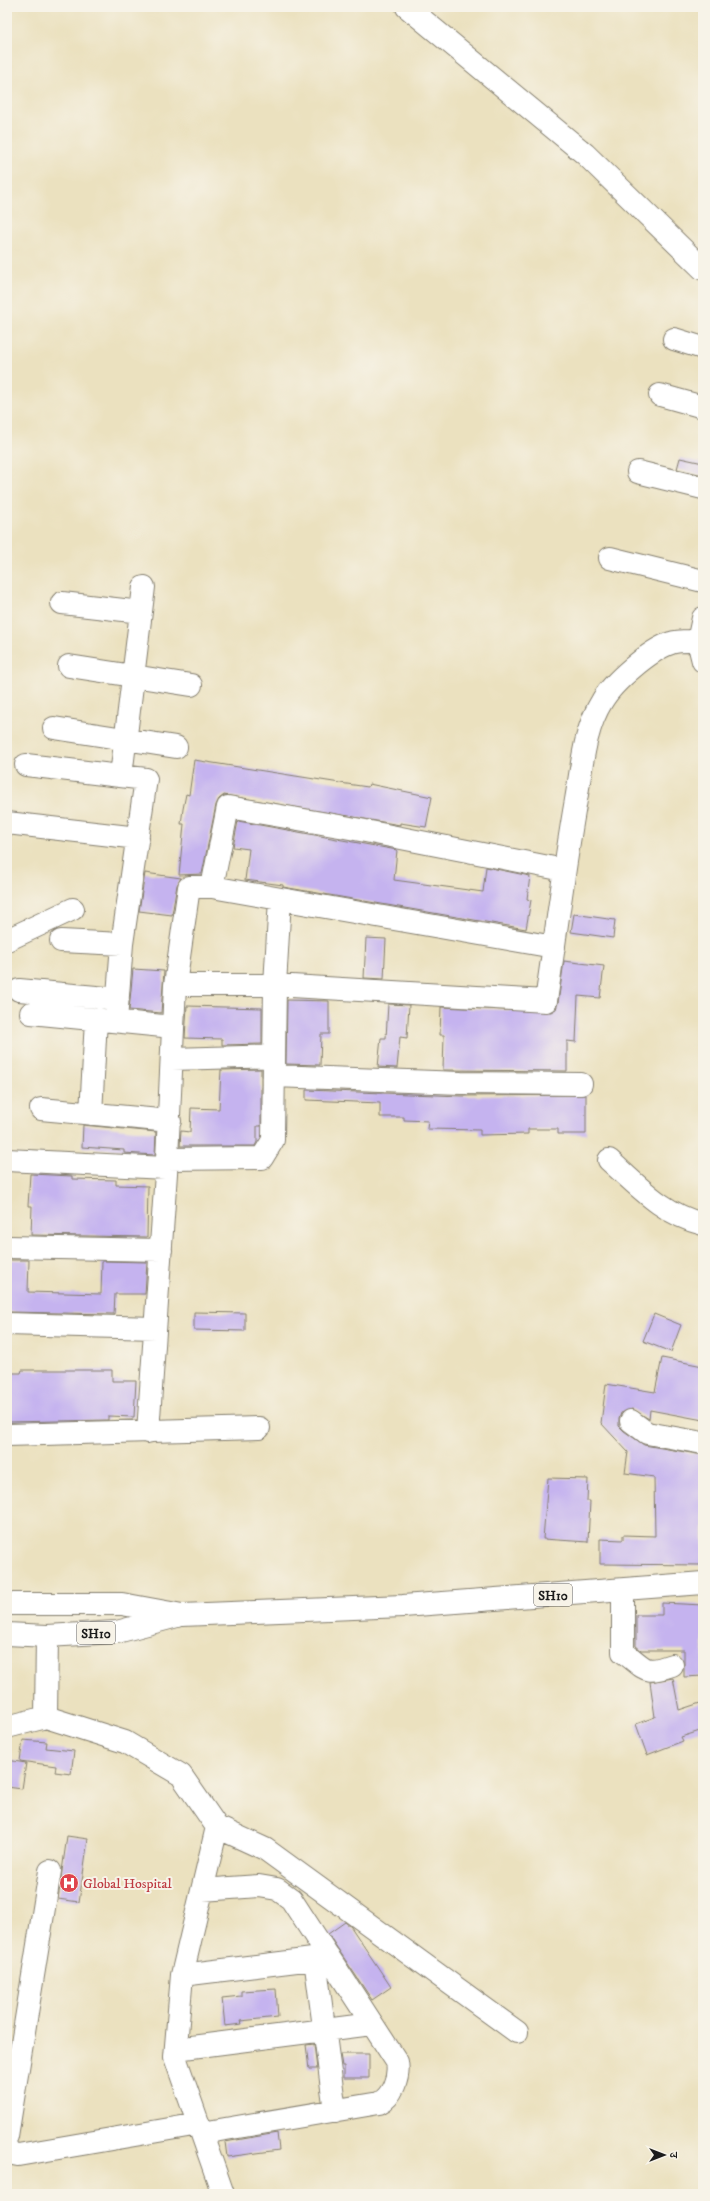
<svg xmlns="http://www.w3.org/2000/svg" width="710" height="2201" viewBox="0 0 710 2201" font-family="'IM FELL DW Pica','Noto Serif Devanagari',serif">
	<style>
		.building { fill: #c5b3ef }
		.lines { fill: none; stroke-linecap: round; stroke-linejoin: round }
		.minor-casing { stroke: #847e6e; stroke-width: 24 }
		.major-casing { stroke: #847e6e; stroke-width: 24 }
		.minor { stroke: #fff; stroke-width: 22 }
		.major { stroke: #fff; stroke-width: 22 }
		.labels { text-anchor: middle; stroke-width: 4; stroke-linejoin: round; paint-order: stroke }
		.shield { fill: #f7f3e8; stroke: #5e5c59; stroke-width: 1 }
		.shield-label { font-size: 13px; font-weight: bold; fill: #1c1c1c }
		.health-label { font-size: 14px; fill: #be3a42; stroke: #f7f3e8; text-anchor: start }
	</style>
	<rect width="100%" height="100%" fill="#f7f3e8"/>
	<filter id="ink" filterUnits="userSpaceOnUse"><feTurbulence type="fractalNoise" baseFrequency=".025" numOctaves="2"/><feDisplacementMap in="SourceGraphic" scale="8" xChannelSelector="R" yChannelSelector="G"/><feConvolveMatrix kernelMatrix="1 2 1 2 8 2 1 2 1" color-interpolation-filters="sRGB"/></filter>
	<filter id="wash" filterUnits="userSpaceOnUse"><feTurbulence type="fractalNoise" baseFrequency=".012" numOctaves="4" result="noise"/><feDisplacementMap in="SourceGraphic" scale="16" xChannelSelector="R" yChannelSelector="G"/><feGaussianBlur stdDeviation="0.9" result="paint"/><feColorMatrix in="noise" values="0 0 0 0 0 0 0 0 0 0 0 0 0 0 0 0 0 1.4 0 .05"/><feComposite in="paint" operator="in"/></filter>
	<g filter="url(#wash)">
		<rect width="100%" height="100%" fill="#ebe1bf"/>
		<g id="blocks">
			<path class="building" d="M680 458 703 463V475L677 469Z
				M194 760 340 783 368 787 369 784 432 797 426 827 400 823V825L224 795 219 799 216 805 202 874 179 875 184 824H181L183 809 186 794 189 795Z
				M238 821 397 850 394 880 483 892 486 867 530 876 527 899 531 900 526 929 283 887V885L245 880 249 849 233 847Z
				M145 873 181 878 177 885 172 915 139 911Z
				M574 914 615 920 613 938 571 932Z
				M366 938 386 939 384 979 364 978Z
				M564 961 604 966 600 998 578 996 576 1042 567 1041V1071L443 1070 444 1035H440L441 1007 551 1012 556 1009 558 1003Z
				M133 969 164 971 161 1013 129 1010Z
				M287 1000 329 1001V1034H321L320 1065 286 1064Z
				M388 1004 409 1005 407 1038 400 1037 397 1068 378 1067 381 1038H386Z
				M187 1006 262 1008V1044L222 1045V1039L185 1038Z
				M261 1069V1126H257V1142L255 1146H180L181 1131 190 1132 191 1108 219 1109 221 1070Z
				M306 1090 461 1096 586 1095V1134H558V1129H528V1134L480 1135V1130L427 1129 428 1121 404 1120V1117H380V1103L306 1100Z
				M83 1125 156 1132 155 1155 124 1153V1150L82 1147Z
				M30 1174 72 1176V1179L116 1180V1185L148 1186 147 1237 31 1235 32 1206H28Z
				M7 1260H29L28 1292 101 1294 102 1261 147 1262 145 1294H115L114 1314 7 1312Z
				M194 1312 245 1313V1331L194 1330Z
				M654 1314 681 1325 671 1352 643 1341Z
				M662 1358 703 1366V1420L650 1410 649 1419 632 1409 621 1413 619 1419V1426L624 1431 644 1445 703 1455V1565L600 1564V1539L623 1540V1535L655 1536 654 1477 625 1473 628 1452 601 1423 606 1384 655 1392Z
				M22 1370H112V1381H136L134 1417 108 1416V1420L7 1422V1373H21Z
				M548 1478 588 1479 587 1501H590L588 1542 543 1539Z
				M662 1603 703 1605V1676L684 1677V1650H641L636 1646V1615H662Z
				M673 1678 679 1710 703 1702V1730L681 1737 683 1741 647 1755 636 1724 655 1717 650 1682Z
				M23 1740 47 1742 46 1748 74 1751 71 1774 55 1772 56 1766 20 1761Z
				M7 1760 26 1763 22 1789 7 1787Z
				M67 1836 88 1839 79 1902 58 1899Z
				M345 1922 351 1927 391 1987 372 2000 328 1934Z
				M276 1989 278 2017 241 2021 242 2024 225 2026 222 1998 241 1996V1991Z
				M314 2044 317 2069H309L306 2045Z
				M340 2054H369V2078H344V2066H342Z
				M277 2133 279 2150 227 2157 225 2142Z"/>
		</g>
	</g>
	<g filter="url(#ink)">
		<use href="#blocks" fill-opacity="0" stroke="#847e6e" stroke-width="1"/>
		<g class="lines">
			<defs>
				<path id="minor" d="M407 7 585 154 703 269
					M674 339 703 348
					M660 395 703 407
					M638 472 703 488
					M610 558 703 581
					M62 603 141 612
					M698 641 703 618
					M69 666 191 685
					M54 728 176 747
					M26 765 146 779 122 944 116 1021
					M121 776 144 587
					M7 823 138 838
					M212 887 228 807 345 827 564 870
					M7 940 73 909
					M61 941 122 944
					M175 985H275L546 1001C556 934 564 867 576 800 582 767 584 730 602 701 613 682 650 650 671 643 679 640 690 641 698 641L703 661
					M19 990 118 999
					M31 1013 173 1027
					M172 1059 274 1056
					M274 1076 461 1083 581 1084
					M41 1109 170 1121
					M91 1114 96 1019
					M167 1159 262 1158 273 1140 275 985 280 899
					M7 1160 165 1168
					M609 1160C638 1186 664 1215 703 1224
					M7 1247 161 1250
					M7 1324 155 1328
					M631 1421 647 1433 703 1443
					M148 1432 167 1159 175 985 189 887H212L554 947
					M7 1435 259 1428
					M623 1590V1652C647 1669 643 1675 672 1665
					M47 1636 46 1717 125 1742 181 1775 217 1827 182 1975 175 2057 223 2194
					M7 1727 46 1717
					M217 1827 265 1849 517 2032
					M315 1959 335 2111
					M182 1975 329 1957
					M176 2049 372 2024
					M202 2133 379 2103C392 2097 400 2077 397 2062L291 1899 277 1889 259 1886 202 1890
					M7 2136 50 1871
					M7 2148 8 2153 18 2155 199 2124"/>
				<path id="major" d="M7 1604H122L182 1615 403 1606 703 1583
					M7 1634 47 1636 117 1632 177 1616"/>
			</defs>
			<use href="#minor" class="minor-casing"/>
			<use href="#major" class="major-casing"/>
			<use href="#minor" class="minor"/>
			<use href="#major" class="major"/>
		</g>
	</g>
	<defs>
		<symbol id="hospital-disc" viewBox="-11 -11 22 22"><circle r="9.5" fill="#e0444e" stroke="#f7f3e8"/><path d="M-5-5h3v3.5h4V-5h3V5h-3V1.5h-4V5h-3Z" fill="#fff"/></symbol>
	</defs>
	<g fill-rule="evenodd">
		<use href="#hospital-disc" x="58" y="1872" width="22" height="22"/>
	</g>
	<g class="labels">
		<g class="shield">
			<rect x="534" y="1584" width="38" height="22" rx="3"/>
			<rect x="77" y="1622" width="38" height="22" rx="3"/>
		</g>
		<g class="shield-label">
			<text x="553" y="1600">SH10</text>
			<text x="96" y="1638">SH10</text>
		</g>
		<g class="health-label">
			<text x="83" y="1888">Global Hospital</text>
		</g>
	</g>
	<rect width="710" height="2201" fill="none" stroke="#f7f3e8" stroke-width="24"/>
	<g transform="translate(664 2155) rotate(90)" stroke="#f7f3e8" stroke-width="3" paint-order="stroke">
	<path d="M0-3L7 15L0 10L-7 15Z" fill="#1c1c1c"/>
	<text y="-6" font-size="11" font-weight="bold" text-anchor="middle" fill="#1c1c1c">उ</text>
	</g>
</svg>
